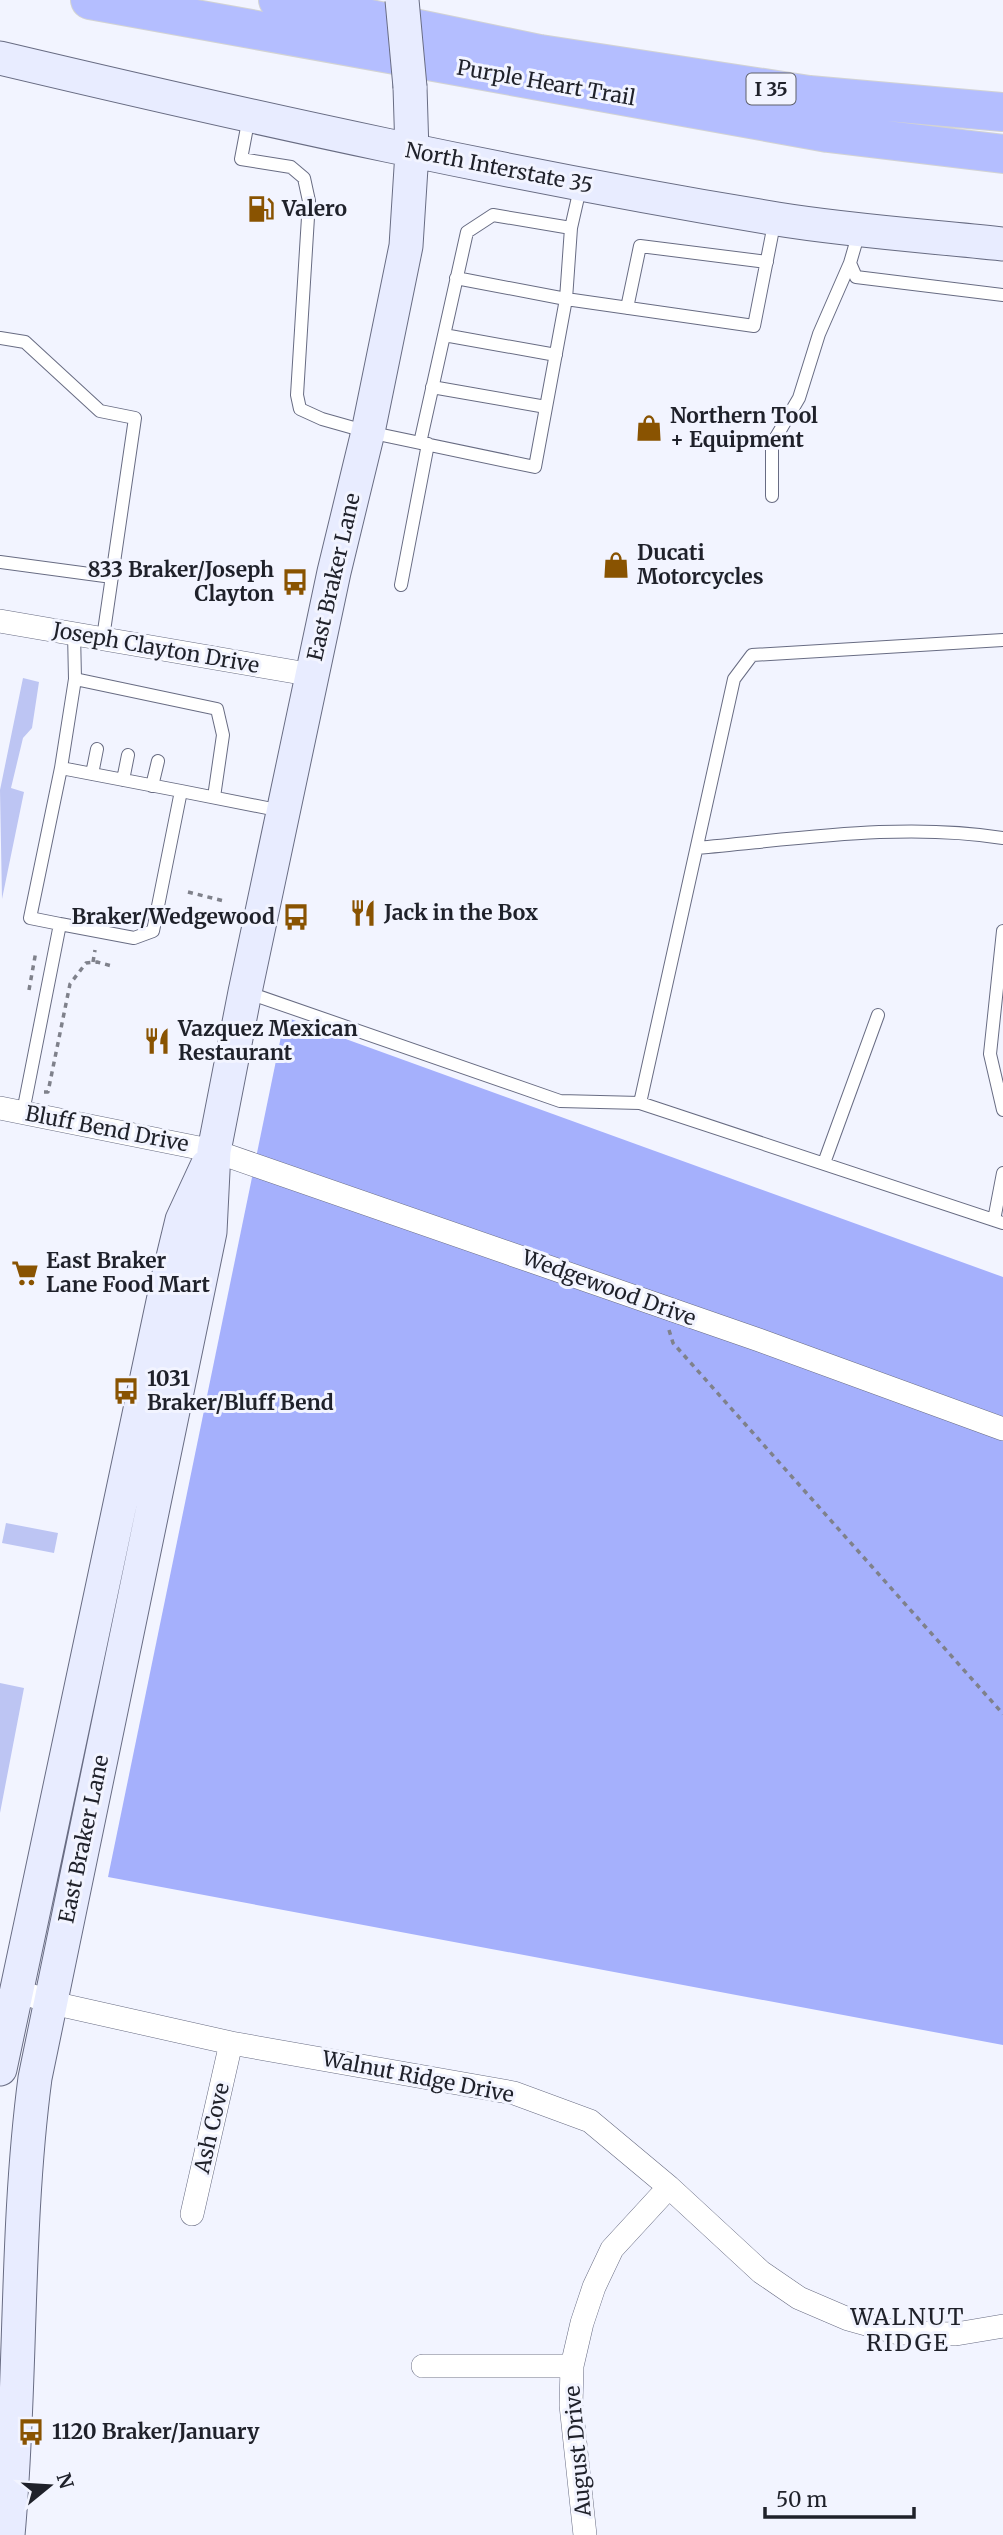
<svg xmlns="http://www.w3.org/2000/svg" width="1003" height="2535" viewBox="0 0 1003 2535" font-family="Merriweather,serif">
	<style>
		.forest { fill: #a5b0fc }
		.water { fill: #bdc5f3 }
		.lines { fill: none; stroke-linecap: round; stroke-linejoin: round }
		.service-casing { stroke: #686c83; stroke-width: 14 }
		.minor-casing { stroke: #686c83; stroke-width: 24 }
		.secondary-casing { stroke: #686c83; stroke-width: 35 }
		.motorway-casing { stroke: #d2d3d4; stroke-width: 40 }
		.path { stroke: #7f818b; stroke-width: 3.5; stroke-dasharray: 5 5; stroke-linecap: butt }
		.service { stroke: #fff; stroke-width: 12 }
		.minor { stroke: #fff; stroke-width: 23 }
		.secondary { stroke: #e8ecff; stroke-width: 33 }
		.motorway { stroke: #b4beff; stroke-width: 38 }
		.secondary-bridge-casing { stroke: #686c83; stroke-width: 35; stroke-linecap: butt }
		.secondary-bridge { stroke: #e8ecff; stroke-width: 33 }
		.labels { text-anchor: middle; stroke-width: 6; stroke-linejoin: round; paint-order: stroke }
		.shield { fill: #f2f4ff; stroke: #5e606a; stroke-width: 2 }
		.shield-label { font-size: 19px; font-weight: bold; fill: #1f212a }
		.street-label { font-size: 21px; fill: #1f212a; stroke: #f2f4ff }
		.poi-label { font-size: 21px; font-weight: bold; fill: #1f212a; stroke: #f2f4ff; text-anchor: start }
		.neighbourhood-label { font-size: 23px; letter-spacing: 2px; fill: #1f212a; stroke: #f2f4ff }
	</style>
	<rect width="100%" height="100%" fill="#f2f4ff"/>
	<path class="forest" d="M285 1017 1003 1277V2045L108 1877Z"/>
	<path class="water" d="M23 678 39 682 32 728 23 738 11 788 24 792 2 899 0 790Z
		M6 1523 58 1533 54 1553 2 1543Z
		M0 1683 24 1688 0 1813Z"/>
	<g class="lines">
		<defs>
			<path id="service" d="M249 117 241 159 291 167 304 178 309 201 297 395 300 409 322 419 368 432 535 467 566 299 754 326 775 219
				M859 232 850 263 856 277 1003 295
				M456 278 566 299 571 228 581 184
				M627 308 640 246 767 262
				M444 335 556 355
				M0 338 25 342 100 411 135 418 103 638
				M432 387 546 407
				M420 443 467 232 493 215 571 228
				M772 496V444L799 398 819 334 850 263
				M0 562 112 577
				M401 585 428 444
				M74 633 75 679
				M92 774 97 749
				M123 780 128 755
				M152 786 158 761
				M181 791 61 768 75 679 217 709 223 735 214 797
				M697 848C798 839 902 822 1003 838
				M60 924 30 918 61 768
				M1003 931 990 1054 1003 1110
				M246 992 560 1101 640 1103 1003 1223
				M640 1103 734 679 752 655 1003 640
				M23 1112 60 924 134 938 153 931 181 791 282 811
				M824 1163 878 1015
				M994 1220 1003 1173"/>
			<path id="minor" d="M0 621 313 675
				M0 1108 214 1151 759 1340 1003 1429
				M16 1991 66 2006 231 2043 514 2093 590 2121 669 2187 761 2272 799 2298 848 2319 898 2333 956 2334 1003 2326
				M192 2214 231 2043
				M423 2366H572
				M585 2535 571 2405 572 2366 582 2323 594 2287 612 2249 669 2187"/>
			<path id="secondary" d="M0 58C257 119 516 176 777 219 851 231 928 236 1003 244
				M0 2069 168 1278 182 1220 207 1166
				M8 2535C22 2383 15 2230 35 2078L210 1232 214 1151 245 992 334 572 368 432 406 246 412 152 410 87"/>
			<path id="motorway" d="M90 0 828 133 1003 154
				M278 0 540 54 809 95 1003 112"/>
		</defs>
		<use href="#service" class="service-casing"/>
		<use href="#minor" class="minor-casing"/>
		<use href="#secondary" class="secondary-casing"/>
		<use href="#motorway" class="motorway-casing"/>
		<path class="path" d="M188 892 224 901
			M93 962 95 950
			M29 990 36 951
			M44 1092H48L70 984 86 963 97 962 112 966
			M669 1330 673 1343 1003 1714"/>
		<use href="#service" class="service"/>
		<use href="#minor" class="minor"/>
		<use href="#secondary" class="secondary"/>
		<use href="#motorway" class="motorway"/>
		<defs>
			<path id="secondary-bridge" d="M402 0 410 87"/>
		</defs>
		<use href="#secondary-bridge" class="secondary-bridge-casing"/>
		<use href="#secondary-bridge" class="secondary-bridge"/>
	</g>
	<defs>
		<symbol id="fuel-bare" viewBox="-9 -9 18 18"><path d="M-5.5-6h7V0h2V4h1.3V-2.5L3-4.5l.8-.8L6-3V5H2.5V1h-1V6h-7ZM-4.2-4.7v3.2H.2V-4.7Z" fill="#895301" stroke="#f2f4ff" stroke-width="2.5" paint-order="stroke"/></symbol>
		<symbol id="shop-bare" viewBox="-9 -9 18 18"><path d="M-5-2.5h2.3a2.7 3.5 0 0 1 5.4 0H5L5.5 6h-11ZM-1.5-2.5h3a1.5 2.3 0 0 0-3 0Z" fill="#895301" stroke="#f2f4ff" stroke-width="2.5" paint-order="stroke"/></symbol>
		<symbol id="bus-bare" viewBox="-9 -9 18 18"><path d="M-5-6H5V4H4V6H2V4H-2V6H-4V4H-5ZM-3.5-4V0h7V-4ZM-3.5 1.2v1.5H-2V1.2ZM2 1.2v1.5H3.5V1.2Z" fill="#895301" stroke="#f2f4ff" stroke-width="2.5" paint-order="stroke"/></symbol>
		<symbol id="restaurant-bare" viewBox="-9 -9 18 18"><path d="M-5-6h1v4h1v-4h1v4h1v-4h1v5L-1.5 .5V6h-2V.5L-5-1ZM5-6V6H3V1.5H1.5Q1.5-4 5-6Z" fill="#895301" stroke="#f2f4ff" stroke-width="2.5" paint-order="stroke"/></symbol>
		<symbol id="supermarket-bare" viewBox="-9 -9 18 18"><path d="M-6-5.5h2.5l.6 2H6L4.5 2H-2.5L-4.4-4H-6ZM-1.5 3.2a1.3 1.3 0 1 0 .1 0ZM3 3.2a1.3 1.3 0 1 0 .1 0Z" fill="#895301" stroke="#f2f4ff" stroke-width="2.5" paint-order="stroke"/></symbol>
	</defs>
	<g fill-rule="evenodd">
		<use href="#fuel-bare" x="242" y="190" width="38" height="38"/>
		<use href="#shop-bare" x="630" y="409" width="38" height="38"/>
		<use href="#shop-bare" x="597" y="546" width="38" height="38"/>
		<use href="#bus-bare" x="276" y="563" width="38" height="38"/>
		<use href="#restaurant-bare" x="344" y="894" width="38" height="38"/>
		<use href="#bus-bare" x="277" y="898" width="38" height="38"/>
		<use href="#restaurant-bare" x="138" y="1022" width="38" height="38"/>
		<use href="#supermarket-bare" x="6" y="1254" width="38" height="38"/>
		<use href="#bus-bare" x="107" y="1372" width="38" height="38"/>
		<use href="#bus-bare" x="12" y="2413" width="38" height="38"/>
	</g>
	<g class="labels">
		<rect class="shield" x="746.5" y="73.5" width="49" height="31" rx="5"/>
		<g class="shield-label">
			<text x="771" y="96">I 35</text>
		</g>
		<g class="street-label">
			<text transform="translate(546 83) rotate(10)" y="7">Purple Heart Trail</text>
			<text transform="translate(499 168) rotate(11)" y="7">North Interstate 35</text>
			<text transform="translate(334 577) rotate(-77)" y="7">East Braker Lane</text>
			<text transform="translate(156 648) rotate(10)" y="7">Joseph Clayton Drive</text>
			<text transform="translate(107 1129) rotate(11)" y="7">Bluff Bend Drive</text>
			<text transform="translate(609 1288) rotate(20)" y="7">Wedgewood Drive</text>
			<text transform="translate(84 1839) rotate(-78)" y="7">East Braker Lane</text>
			<text transform="translate(418 2077) rotate(11)" y="7">Walnut Ridge Drive</text>
			<text transform="translate(212 2128) rotate(-77)" y="7">Ash Cove</text>
			<text transform="translate(578 2451) rotate(-95)" y="7">August Drive</text>
		</g>
		<g class="poi-label">
			<text x="282" y="216">Valero</text>
			<text x="670" y="423">Northern Tool<tspan x="670" dy="24">+ Equipment</tspan></text>
			<text x="637" y="560">Ducati<tspan x="637" dy="24">Motorcycles</tspan></text>
			<text x="274" y="577" text-anchor="end">833 Braker/Joseph<tspan x="274" dy="24">Clayton</tspan></text>
			<text x="384" y="920">Jack in the Box</text>
			<text x="275" y="924" text-anchor="end">Braker/Wedgewood</text>
			<text x="178" y="1036">Vazquez Mexican<tspan x="178" dy="24">Restaurant</tspan></text>
			<text x="46" y="1268">East Braker<tspan x="46" dy="24">Lane Food Mart</tspan></text>
			<text x="147" y="1386">1031<tspan x="147" dy="24">Braker/Bluff Bend</tspan></text>
			<text x="52" y="2439">1120 Braker/January</text>
		</g>
		<g class="neighbourhood-label">
			<text x="908" y="2325">WALNUT<tspan x="908" dy="26">RIDGE</tspan></text>
		</g>
	</g>
	<g transform="translate(49 2486) rotate(72)" stroke="#f2f4ff" stroke-width="5" paint-order="stroke">
	<path d="M0-5L12 26L0 18L-12 26Z" fill="#1f212a"/>
	<text y="-10" font-size="19" font-weight="bold" text-anchor="middle" fill="#1f212a">N</text>
	</g>
	<path d="M765 2507v10h149v-10" fill="none" stroke="#1f212a" stroke-width="3.5"/>
	<text x="776" y="2507" font-size="21" fill="#1f212a" stroke="#f2f4ff" stroke-width="5" paint-order="stroke">50 m</text>
</svg>
